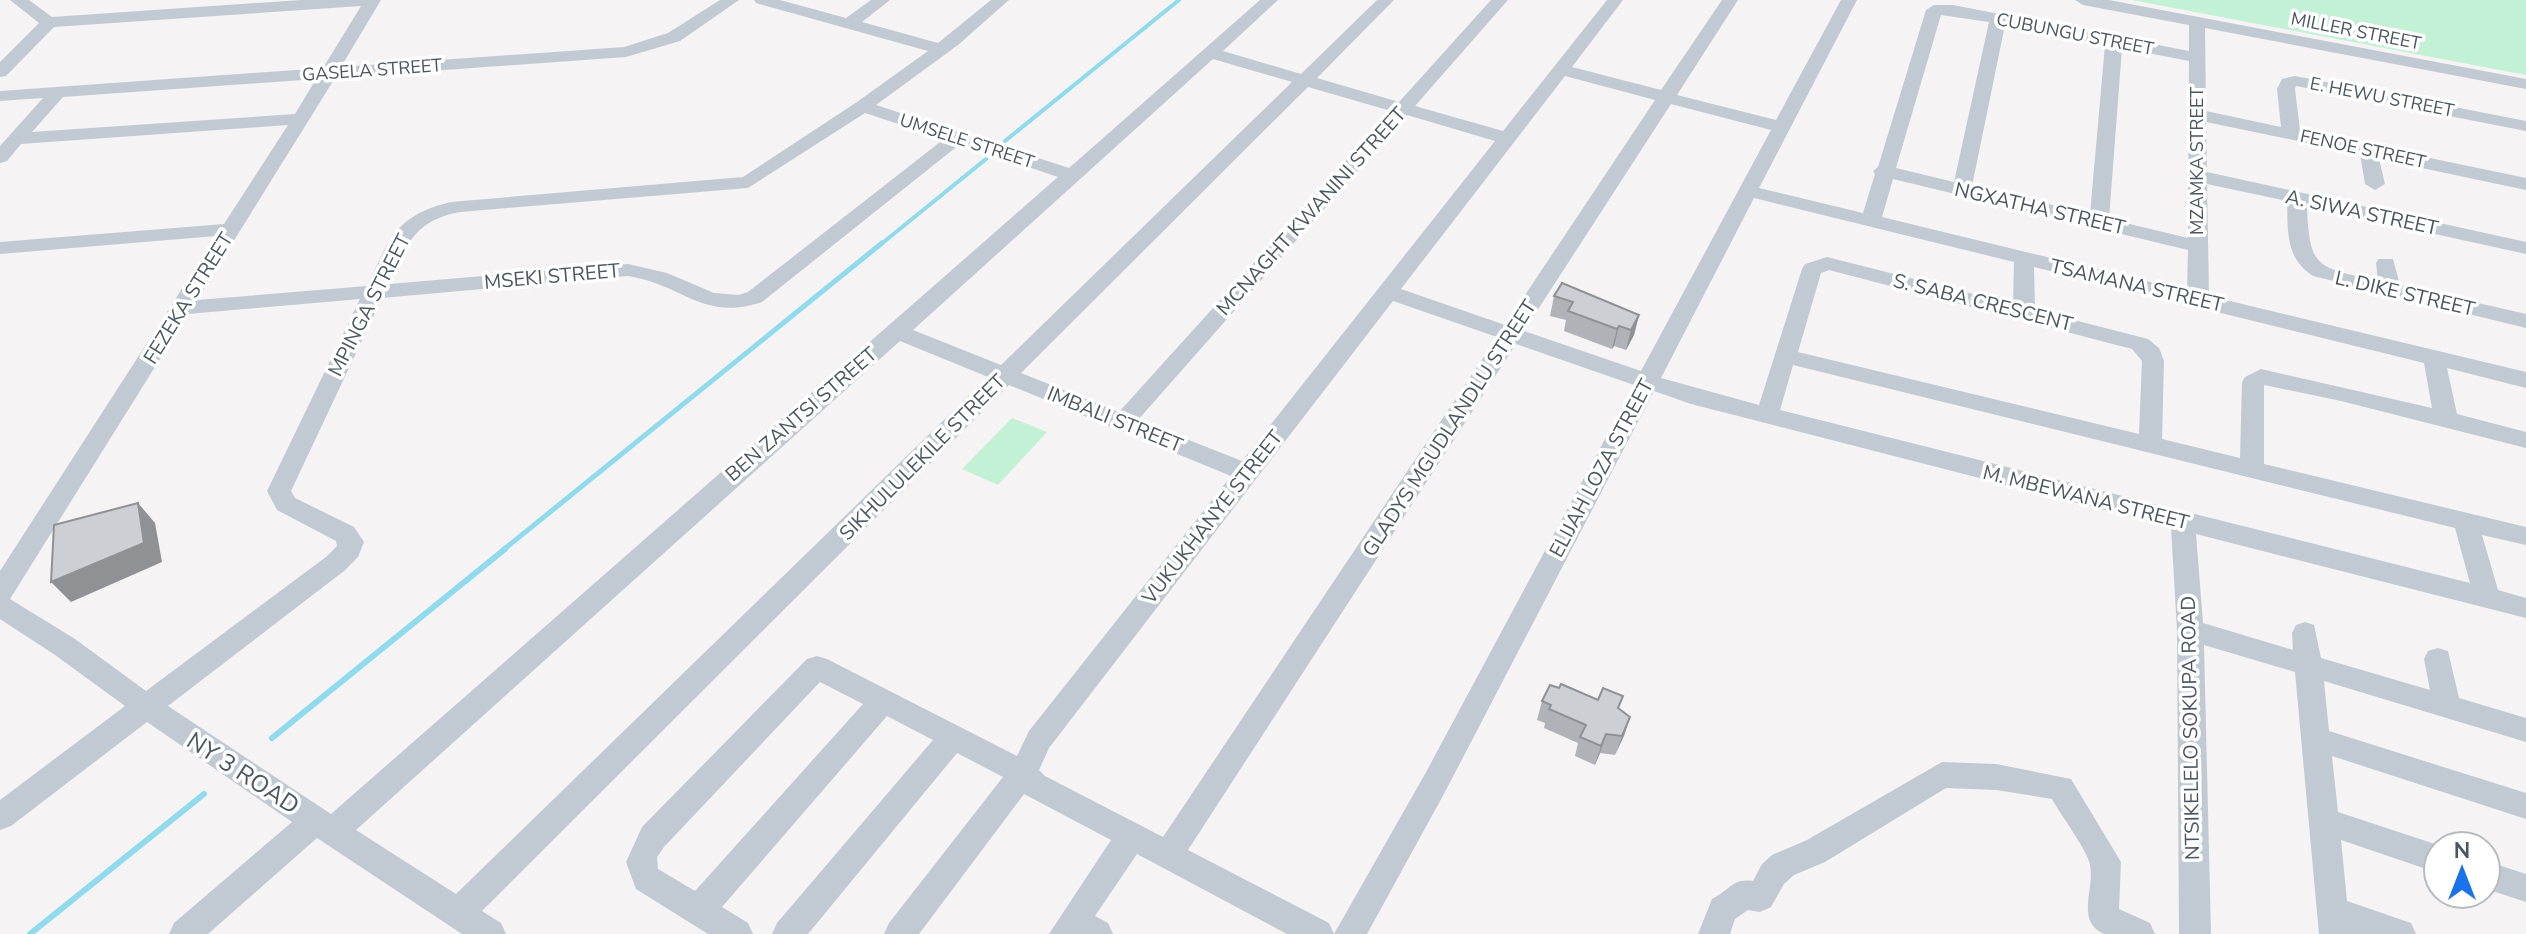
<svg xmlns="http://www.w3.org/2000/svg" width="2526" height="934" viewBox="0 0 2526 934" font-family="'Nunito Sans',sans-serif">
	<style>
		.green { fill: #c3f1d5 }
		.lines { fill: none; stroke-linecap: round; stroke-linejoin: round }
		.stream-far2 { stroke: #90daee; stroke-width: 4 }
		.stream-far1 { stroke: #90daee; stroke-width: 5 }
		.stream { stroke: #90daee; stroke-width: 6 }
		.minor { fill: #c1cad2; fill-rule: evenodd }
		.wall { fill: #b0b2b7 }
		.shaded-wall { fill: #909195 }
		.building { fill: #cdcfd5; stroke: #909195; stroke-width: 2 }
		.labels { text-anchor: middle; stroke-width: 7; stroke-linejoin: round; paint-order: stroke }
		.far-street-label { font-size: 18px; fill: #4a5661; stroke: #fff }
		.street-label { font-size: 20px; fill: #4a5661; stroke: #fff }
		.near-street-label { font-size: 24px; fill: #4a5661; stroke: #fff }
	</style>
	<rect width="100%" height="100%" fill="#f5f3f3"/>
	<path class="green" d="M2132 0H2526V75Z
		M1012 418 1047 432 998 485 962 469Z"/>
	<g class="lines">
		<path class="stream-far2" d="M1005 141 1179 0
			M880 245 986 159"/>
		<path class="stream-far1" d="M502 551 882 243"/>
		<path class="stream" d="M272 738 505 549
			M30 934 204 794"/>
		<path class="minor" d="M10 0H29L52 17 301 0H381L341 67 624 47 668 33 720 0H739L680 41 626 57 335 78 197 300 367 286C390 238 396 215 451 202L743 177 857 102 928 51 756 3 754 0H780L846 18 871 0H890L862 22 938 43 991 0H1009L958 45 876 105 1069 168 1260 0H1278L1223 51 1301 74 1377 0H1394L1317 78 1399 102 1491 0H1508L1415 106 1503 131 1607 0H1623L1572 67 1661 90 1722 0H1738L1677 95 1776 120 1841 0H1857L1759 188 1863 213 1875 174 1873 171 1878 167 1926 10 1934 5H1953L2189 51V25L2083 5 2075 0H2109L2526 79V89L2205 28 2206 111 2281 127 2277 89 2282 79 2295 76 2526 121V131L2296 86 2295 89 2300 131 2526 178V190L2379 159 2385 184 2375 190 2365 184 2360 154 2206 122 2207 172 2526 242V254L2307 206C2309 271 2319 267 2378 281L2376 263 2379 259H2393L2400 285 2526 314V328L2313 276C2285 258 2288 231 2287 201L2207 184 2209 296 2526 372V388L2447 368 2457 414 2526 432V448L2341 401 2264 385V464L2526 527V545L2482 535 2498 590 2526 598V618L2196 534 2203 623 2293 650 2292 633 2296 625 2305 622 2314 625 2321 658 2430 690 2424 659 2428 651 2438 648 2448 651 2459 698 2526 718V742L2324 681 2329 731 2526 793V819L2332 756 2338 812 2441 846H2438V873L2341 840 2347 901 2411 923 2416 934H2319L2295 672 2204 645 2211 934H2179L2177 630 2171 527 1691 404 1654 391 1445 792 1367 934H1334L1425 774 1634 385 1516 344 1188 850 1329 923 1334 934H1287L1137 854 1095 916 1108 923 1113 934H1049L1111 840 1024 794 919 934H884L889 923 1003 777 957 753 808 934H772L777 923 933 740 887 716 722 907 748 923 753 934H708L636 889 626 862 642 827 807 659 817 656 827 659 1017 756 1029 731 1231 476 1009 385 482 911 501 923 506 934H462L317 838 208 934H169L174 923 292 822 147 722 11 826 0 830V800L125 706 55 655 0 619V571L216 236 0 254V242L224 224 288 125 21 144 7 161 0 163V146L43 98 0 101V91L323 68 361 6 54 27 6 76 0 77V62L39 23ZM1941 15 1989 22 1954 182 1896 168ZM2005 25 2105 45 2090 214 1972 186ZM2122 48 2189 61 2188 238 2109 219ZM1213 59 1292 82 1001 365 913 330ZM1565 76 1655 100 1505 325 1401 289ZM316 79 295 114 32 132 63 97ZM1308 87 1391 111 1119 412 1021 373ZM1671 104 1771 130 1641 371 1524 331ZM865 113 944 139 748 292 738 295 714 293 667 273 628 264 389 284C407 245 413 221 460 212L748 188ZM1407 115 1495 141 1242 461 1138 420ZM960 144 1058 177 331 814 168 706 344 571 358 557 364 542 354 527 295 498 291 491 382 298 628 276C682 284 703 322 762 302ZM1893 179 2188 250 2187 291 1882 217ZM1754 198 2014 262 2013 304 1827 257 1805 264 1802 269 1759 405 1661 378ZM2034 267 2424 363 2432 408 2261 369 2245 377 2242 382 2240 458 2162 439 2164 361 2159 348 2148 339 2035 310ZM1829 270 2132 349 2142 361 2139 434 1798 352 1821 273ZM360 299 267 491 277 510 336 541 337 546 326 557 146 691 75 639 10 599 188 314ZM1393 301 1497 337 1163 837 1045 776 1039 770 1049 748ZM900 341 988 377 456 894 356 830ZM1793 365 2455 528 2470 583 1780 410ZM820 682 863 704 695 891 658 869 657 857 664 847Z
			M1942 762 1996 764 2071 779 2121 862 2119 909 2150 923 2155 934H2104C2075 921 2095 889 2090 865 2088 851 2060 814 2052 799L1996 790 1946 788 1825 862 1794 875 1784 884 1771 907 1760 912 1748 910 1735 919 1730 934H1698L1712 899C1729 891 1732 878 1753 881L1762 864 1772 855 1807 840Z
			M2486 861 2526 874V902L2486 889Z"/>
	</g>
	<path class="wall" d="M1554 296 1639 315 1634 335 1626 350 1614 346 1612 349 1564 331 1566 320 1550 316Z
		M1542 701 1619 709 1630 717 1615 755 1600 753 1595 765 1575 756 1578 743 1544 728 1545 723 1537 720Z"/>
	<path class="shaded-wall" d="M1639 315 1634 335 1626 350 1631 330Z
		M1619 326 1614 346 1612 349 1617 329Z
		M138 503 155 523 162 562 71 602 51 582Z
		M1630 717 1624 736 1615 755 1622 736Z
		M1606 734 1600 753 1595 765 1601 746Z"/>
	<path class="building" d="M1562 283 1639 315 1631 330 1619 326 1617 329 1568 311 1573 302 1554 296Z
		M138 503 144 543 51 582 54 525Z
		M1561 684 1598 700 1603 688 1623 696 1618 708 1630 717 1622 736 1606 734 1601 746 1580 737 1586 725 1549 709 1551 705 1542 701 1550 685 1559 688Z"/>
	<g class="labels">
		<g class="far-street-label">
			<text transform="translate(2356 31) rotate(11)" y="6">MILLER STREET</text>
			<text transform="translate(2075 34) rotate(11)" y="6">CUBUNGU STREET</text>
			<text transform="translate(372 70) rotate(-4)" y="6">GASELA STREET</text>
			<text transform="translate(2382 97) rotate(11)" y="6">E. HEWU STREET</text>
			<text transform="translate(967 141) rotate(18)" y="6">UMSELE STREET</text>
			<text transform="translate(2363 149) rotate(12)" y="6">FENOE STREET</text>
			<text transform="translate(2197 161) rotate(-90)" y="6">MZAMKA STREET</text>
		</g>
		<g class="street-label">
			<text transform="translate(2040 208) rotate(13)" y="7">NGXATHA STREET</text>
			<text transform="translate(1311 211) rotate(-48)" y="7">MCNAGHT KWANINI STREET</text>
			<text transform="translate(2362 212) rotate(12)" y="7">A. SIWA STREET</text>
			<text transform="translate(552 276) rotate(-5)" y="7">MSEKI STREET</text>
			<text transform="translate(2137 285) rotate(13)" y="7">TSAMANA STREET</text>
			<text transform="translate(2405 293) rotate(13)" y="7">L. DIKE STREET</text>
			<text transform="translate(188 298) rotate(-58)" y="7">FEZEKA STREET</text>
			<text transform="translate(1983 302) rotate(14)" y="7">S. SABA CRESCENT</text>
			<text transform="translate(369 305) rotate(-63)" y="7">MPINGA STREET</text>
			<text transform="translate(801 414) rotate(-41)" y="7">BEN ZANTSI STREET</text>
			<text transform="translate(1115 419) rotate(22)" y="7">IMBALI STREET</text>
			<text transform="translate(1449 428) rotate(-57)" y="7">GLADYS MGUDLANDLU STREET</text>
			<text transform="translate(922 457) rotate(-45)" y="7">SIKHULULEKILE STREET</text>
			<text transform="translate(1601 468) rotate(-62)" y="7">ELIJAH LOZA STREET</text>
			<text transform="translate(2086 497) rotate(14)" y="7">M. MBEWANA STREET</text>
			<text transform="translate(1212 517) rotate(-52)" y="7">VUKUKHANYE STREET</text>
			<text transform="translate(2190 728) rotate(-91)" y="7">NTSIKELELO SOKUPA ROAD</text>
		</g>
		<g class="near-street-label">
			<text transform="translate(243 773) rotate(33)" y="8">NY 3 ROAD</text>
		</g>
	</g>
	<g transform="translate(2462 870)"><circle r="38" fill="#ffffff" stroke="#b7bbc0" stroke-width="2"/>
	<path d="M0-6L14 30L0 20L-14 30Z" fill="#1a73e8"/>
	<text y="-12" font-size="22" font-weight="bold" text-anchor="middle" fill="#4a5661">N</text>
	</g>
</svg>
